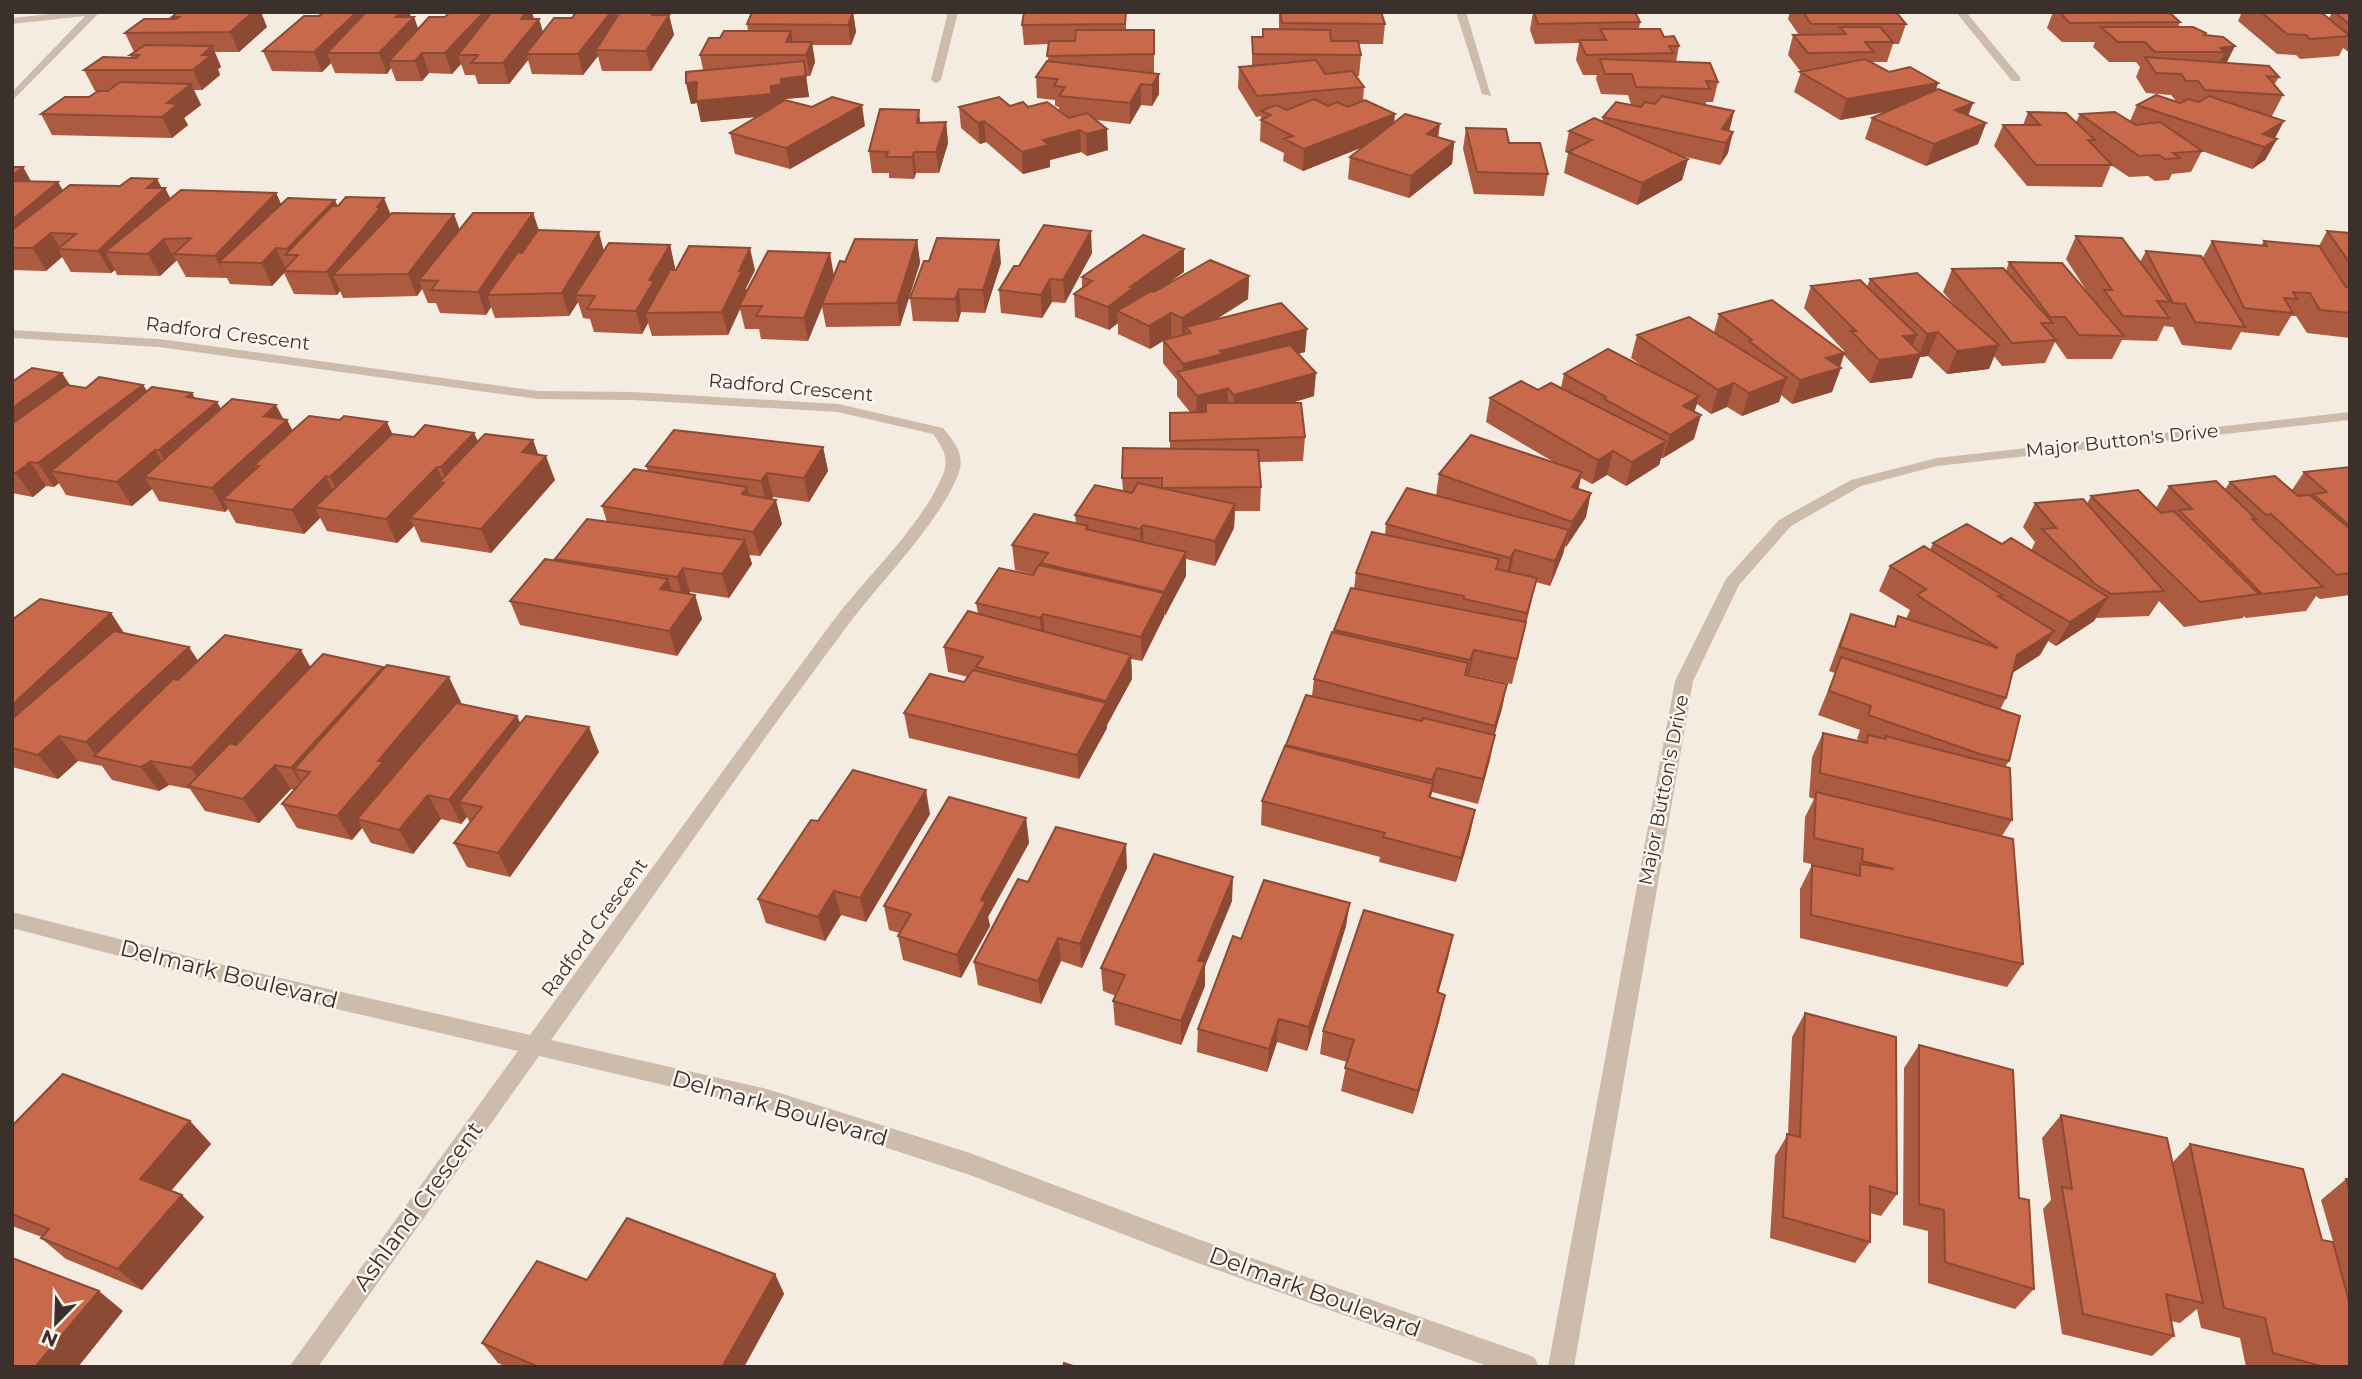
<svg xmlns="http://www.w3.org/2000/svg" width="2362" height="1379" viewBox="0 0 2362 1379" font-family="Montserrat,sans-serif">
	<style>
		.lines { fill: none; stroke-linecap: round; stroke-linejoin: round }
		.minor { fill: #cdbbac; fill-rule: evenodd }
		.tertiary { fill: #cdbbac; fill-rule: evenodd }
		.wall { fill: #ac5a40 }
		.shaded-wall { fill: #8c4a34 }
		.building { fill: #c8694b; stroke: #8c4a34; stroke-width: 2 }
		.labels { text-anchor: middle; stroke-width: 5; stroke-linejoin: round; paint-order: stroke }
		.street-label { font-size: 19px; fill: #3b302b; stroke: #fbf5ee }
		.near-street-label { font-size: 23px; fill: #3b302b; stroke: #fbf5ee }
	</style>
	<rect width="100%" height="100%" fill="#f4ebe1"/>
	<g class="lines">
		<path class="minor" d="M69 12H104L97 15 12 101V92L85 16 12 24V18Z
			M948 12H958L941 80 936 83 931 80Z
			M1456 12H1466L1491 96 1482 94Z
			M1956 12H1966L2020 77V81H2012Z
			M12 330 159 339 538 391 633 392 838 404 943 428C955 443 966 455 958 475 938 525 878 584 845 629 744 764 649 903 551 1040L767 1089 970 1153 1195 1238 1526 1354 1535 1358 1539 1367H1490L1195 1262 970 1175 767 1109 539 1056 318 1367H289L518 1051 215 981 12 928V912L215 963 530 1035C630 898 730 761 830 625 865 577 918 531 942 477 950 460 944 449 933 434L838 412 633 400 538 399 159 347 12 338Z"/>
		<path class="tertiary" d="M2350 412V420L1937 466 1861 486 1791 526 1739 585 1693 681 1574 1367H1548L1675 681 1726 579 1779 520 1851 480 1937 458Z"/>
	</g>
	<path class="wall" d="M178 12 267 27 239 52H215L221 67 218 69 220 75 202 90H194L201 105 184 118 188 125 172 138 52 135 41 114 109 91H95L84 70 132 58 130 55 134 52 125 33 173 19 172 17Z
		M323 12H409L411 17H414L418 29 445 17 450 12H532L534 19H539L543 32 572 18 576 12H616L617 17 669 15 674 35 651 71H602L598 56 583 75 532 74 528 60 509 84H478L475 75H465L461 64 452 74 429 73 422 81H396L391 68 387 74 335 73 331 63 322 72 272 71 263 51Z
		M853 12 856 32 851 45H812L815 62 810 76H806L809 97 784 99 785 101 865 126 790 169 735 154 730 133 757 117 701 122 697 103 691 104 686 83 703 70 700 55 720 38 748 31 747 24Z
		M1126 12V30H1154V73L1159 94 1152 106 1141 105 1130 124 1096 120 1108 150 1087 156 1081 152 1050 160V167L1023 174 986 142 980 144 961 128 959 107H1028L1059 111V107L1055 106V100L1037 98 1036 77 1048 61 1049 44 1024 45 1022 25Z
		M1279 12H1381L1385 24 1383 44H1359L1361 55 1359 76H1355L1364 87 1363 101 1394 123 1454 142 1452 164 1409 198 1348 179 1350 157 1365 146 1303 171 1283 161 1284 153 1260 141 1261 116 1256 117 1238 88 1239 67 1252 66V37H1262L1263 29 1279 30Z
		M1533 12H1635L1640 22 1639 29 1664 37 1679 46 1676 62 1718 82 1713 102H1706V105L1734 111 1729 131 1728 153 1720 165 1682 156 1688 159 1682 180 1637 205 1564 173 1568 153 1565 152 1569 131 1602 122 1603 117 1631 105 1628 95 1601 94 1596 79 1597 75H1583L1576 60 1579 43 1535 44 1530 30Z
		M1790 12H1896L1906 24 1899 44H1893L1887 62H1871L1889 72 1938 83 1936 90 1973 103 1968 115 1986 123 1978 144 1926 166 1865 139 1872 118 1886 112 1840 120 1794 92 1801 72 1788 55 1793 35H1799L1788 19Z
		M2053 12H2148L2180 22 2178 27 2206 33 2205 35 2223 37 2227 63 2279 77 2274 85 2283 95 2272 116 2275 138 2277 139 2265 160 2252 169 2202 151 2191 172 2172 174 2169 180 2155 181 2148 176 2129 177 2111 165 2102 187 2027 186 1994 146 2003 125H2023L2028 112 2076 122 2080 114 2130 121 2137 105 2180 103 2182 102 2176 101 2171 95 2146 93 2136 77 2140 67 2136 62H2109L2093 47 2095 42H2062L2047 28Z
		M2242 12 2322 13 2329 18 2332 12H2350V53L2343 48 2339 56 2300 59 2296 55 2277 54 2238 21Z
		M946 122 948 143 939 173H916L914 179 889 178V173H872L869 151 920 123Z
		M1466 128 1548 174 1544 196 1474 194 1463 149Z
		M12 167H23L31 181 58 182 63 191 165 188 170 198 276 193 281 204 338 206 391 215 459 230 533 213 539 230 604 251 670 245 675 268 674 270H755L746 288 747 291 834 275 845 262 917 240 920 263 900 326 826 327 822 307 808 341 761 339 759 329H745L740 309 728 335 652 336 648 323 642 334 594 332 590 319 583 318 578 302 569 316 495 318 491 307 486 315 440 313 436 303H428L422 289 417 296 343 298 340 291 337 295 294 294 284 273 272 286 230 284 227 278 186 277 177 261H176L160 276 117 275 115 270 111 273 71 272 62 257 46 271 12 270Z
		M2327 231 2350 233V338L2307 333 2296 316H2291L2279 336 2241 332 2231 350 2182 345 2173 327 2164 326 2157 341 2122 340 2112 359H2067L2055 342 2045 363 2002 366 1994 356 1989 369 1947 374 1928 356 1920 357 1912 378 1870 383 1844 355 1832 392 1792 404 1781 395 1779 402 1742 416 1727 407 1711 414 1697 404 1694 412V439L1663 458H1661L1659 465 1626 486 1607 475 1592 484 1581 478 1578 489 1586 517 1566 547 1565 546 1563 554 1550 586 1536 582 1512 684 1469 675V676L1507 684 1478 804 1432 792 1430 798 1475 810 1470 834 1456 882 1379 862 1380 857 1261 825 1262 801 1286 745 1312 696 1314 679 1334 630 1354 589 1356 573 1385 535 1386 524 1436 496 1439 474 1557 464 1486 422 1490 398 1538 390 1561 388 1564 374 1649 371 1631 358 1637 335 1714 332 1719 314 1844 352V351L1804 308 1811 286 1867 287 1870 279 1955 306 1943 292 1952 269 2006 271 2009 262 2088 293 2066 259 2076 236 2140 262 2146 251 2202 259 2212 241 2261 246 2264 241 2319 246Z
		M1184 249V272L1159 290 1249 276 1248 299 1217 319 1305 352 1298 354 1314 396 1292 403 1305 437 1303 461 1259 462 1261 487 1260 511H1235L1234 528 1215 566 1186 559V576L1164 616 1142 661 1131 659 1132 679 1107 725V728L1079 779 909 738 904 713 964 682 968 677 948 672 944 647 978 613 976 603 1033 575V574L1015 570 1012 545 1076 523 1075 515 1123 491 1122 478 1170 448V413L1190 412 1177 396V380L1163 363V341L1150 349 1118 334V323L1109 330 1075 317 1074 294 1082 288V277Z
		M1092 253 1065 303 1052 302 1042 318 1001 313 999 290 1019 266Z
		M1001 263 985 313 961 312 958 322 913 321 910 298Z
		M62 373 70 385 86 388 143 385 147 391 192 393 195 399 217 402 221 409 287 420 292 430 392 434 414 437 474 433 478 441 533 440 538 455 555 480 491 553 421 542 414 526 397 543 327 531 320 518 304 534 236 523 228 509 225 512 159 501 152 489 132 506 66 495 59 483 54 487 46 486 33 497 12 493V382Z
		M823 447 828 471 809 502 773 497 771 499 782 524 760 556 749 555 752 564 729 598 690 592V594L695 595 702 619 677 656 520 625 510 601 556 560 555 559 607 522 602 506 648 471 646 466Z
		M2350 467V595L2320 599 2316 596 2306 611 2246 618 2244 616 2243 618 2184 627 2159 601 2149 616 2096 618 2094 621 2056 646 2048 641 2040 655 2012 673 2006 698 2000 710 2009 761 2005 767 2012 820 2002 836 2023 964 2007 987 1800 938V889L1812 865 1850 874 1803 862 1805 817 1814 799 1809 797 1812 757 1823 733 1864 743V742L1857 739 1860 730 1818 715 1835 673 1829 671 1841 638 1851 614 1894 627 1898 616 1906 619 1910 610 1879 591 1890 566 1930 550 1933 543 2002 544 2031 551 2035 542 2023 527 2035 503 2087 504 2091 496 2156 508 2169 486 2225 489 2230 482 2292 490 2304 472Z
		M111 613 124 633 198 661 311 668 383 667 384 669 461 702 459 704 517 716 520 723 599 752 510 877 467 867 454 843 470 823 467 817 461 824 441 819 413 854 371 843 362 828 352 840 297 828 282 804 294 790 291 789 259 823 205 811 190 789 169 785 159 791 112 780 102 766 78 761 58 779 12 767V617L14 619Z
		M930 814 866 922 841 915 825 941 766 923 758 899 818 821Z
		M1026 818 1029 843 988 917 990 926 961 978 903 960 898 936 900 933 889 930 884 906Z
		M1127 868 1082 968 1061 961 1041 1004 978 985 974 962 1028 882Z
		M1232 901 1205 966V986L1181 1045 1115 1025 1113 1001 1116 996 1103 991 1101 968Z
		M1346 926 1307 1051 1277 1042 1267 1072 1197 1052 1198 1029 1241 939Z
		M1453 935 1438 993 1440 1018 1413 1114 1341 1091 1347 1062 1320 1054 1323 1031Z
		M1805 1013 1897 1194 1881 1216 1870 1213V1242L1855 1263 1770 1238 1775 1156 1788 1134 1792 1037Z
		M1919 1045 2019 1198 2034 1289 2015 1309 1928 1283V1231L1903 1225 1904 1068Z
		M2061 1115 2173 1162 2190 1144 2322 1240 2341 1269 2321 1200 2346 1179H2350V1367H2246L2240 1338 2201 1328 2197 1309 2180 1323 2171 1321 2174 1336 2152 1356 2062 1334 2043 1209 2051 1200 2042 1138Z
		M190 1121 211 1144 171 1191 204 1217 142 1290 66 1259 41 1238 42 1237 12 1226V1126Z
		M775 1274 784 1294 744 1367H507L498 1363 482 1343 587 1280Z"/>
	<path class="shaded-wall" d="M253 12H261L267 27 239 52 230 32Z
		M357 12H367L327 53 331 63 322 72 314 52Z
		M401 12H409L412 19 414 17 421 37 389 61 391 68 387 74 379 53 396 17Z
		M484 12H492L458 55 461 64 452 74 445 53Z
		M526 12H532L535 23 539 19 545 39 526 54 528 60 509 84 503 63 521 19Z
		M611 12H616L620 27 596 50 598 56 583 75 578 54Z
		M853 12 856 32 851 45 848 25Z
		M669 15 674 35 651 71 646 51Z
		M791 31 795 51 786 42Z
		M812 42 815 62 810 76 806 55Z
		M212 46 221 67 218 69 220 75 202 90 193 70 202 55Z
		M2235 46 2225 66 2217 67 2225 52 2220 48Z
		M422 53 429 73 422 81 415 61Z
		M804 61 809 97 784 99 785 106 775 115 701 122 697 103 691 104 686 83 781 79Z
		M1159 74V94L1152 106V85Z
		M1938 83 1931 103 1840 120 1847 99Z
		M191 84 201 105 184 118 188 125 172 138 162 117 167 103Z
		M1141 84V105L1130 124V103Z
		M1973 103 1965 124 1955 110Z
		M862 105 865 126 790 169 786 148Z
		M919 110 921 131 917 123Z
		M1734 111 1729 132 1722 129Z
		M1395 114 1393 135 1303 171 1304 149Z
		M984 121 986 142 980 144 978 123Z
		M2284 121 2274 140 2277 139 2265 160 2252 169 2264 147 2263 134Z
		M946 122 948 143 939 173 936 152Z
		M1986 123 1978 144 1926 166 1934 144Z
		M1440 124 1437 145 1427 134Z
		M1107 129 1108 150 1087 156 1086 134Z
		M1080 130 1081 152 1050 160V167L1023 174 1022 152 1043 140Z
		M1733 132 1728 153 1720 165 1726 143Z
		M1454 142 1452 164 1409 198 1411 176Z
		M914 152 916 173 914 179 912 157Z
		M1688 159 1682 180 1637 205 1642 183Z
		M23 167 35 189 12 208V176Z
		M157 179 163 190 165 188 176 210 105 252 115 270 111 273 98 251 147 188Z
		M58 182 70 204 12 248V220Z
		M276 193 286 215 219 262 226 278 215 256Z
		M384 198 393 220 333 275 340 291 337 295 327 272Z
		M335 200 345 222 298 255H290L287 249Z
		M533 213 540 236 487 295 491 307 486 315 478 292Z
		M454 214 462 236 419 280 422 289 417 296 408 274Z
		M1091 231 1092 253 1065 303 1063 280Z
		M599 232 605 255 575 295 578 302 569 316 562 293Z
		M51 233 61 249H58L62 257 46 271 33 248Z
		M164 239 176 261 160 276 148 254Z
		M917 240 920 263 900 326 897 303Z
		M999 240 1001 263 985 313 983 290Z
		M670 245 675 268 658 297 646 313 648 323 642 334 636 311 649 280Z
		M276 248 287 271H283L284 273 272 286 262 263Z
		M750 248 755 270 746 288 747 293 739 306 740 309 728 335 722 312 739 271Z
		M1184 249V272L1133 308 1117 311 1118 323 1109 330 1108 307 1130 287Z
		M830 253 834 276 822 304V307L808 341 804 318Z
		M1249 276 1248 299 1191 335V333L1186 327V338L1182 341V318Z
		M1050 279 1052 302 1042 318 1041 295Z
		M959 289 961 312 958 322 955 299Z
		M1171 313V336L1150 349 1149 326Z
		M1307 329 1305 352 1222 374 1183 380V364L1220 351Z
		M1938 332 1928 356 1920 357 1912 378 1870 383 1879 360 1903 336 1917 335 1908 356 1919 355 1927 334Z
		M1999 345 1989 369 1947 374 1957 351Z
		M1844 353 1839 369 1841 368 1832 392 1792 404 1800 380 1826 358Z
		M62 373 76 396 12 443V408Z
		M1316 373 1314 396 1233 419 1234 395Z
		M1787 378 1779 402 1742 416 1749 393Z
		M1734 383 1727 407 1711 414 1718 390Z
		M143 385 157 408 51 471 59 483 54 487 38 463Z
		M1228 388V412L1196 420 1197 396Z
		M192 393 203 414 217 402 230 426 173 474 159 450 187 397Z
		M1699 396 1692 420 1683 406Z
		M276 405 285 422 287 420 299 443 259 466 254 465 261 479 223 499 228 509 225 512 212 488 264 416Z
		M1701 415 1694 439 1663 458 1670 435Z
		M387 422 398 446 342 501 330 477Z
		M474 433 484 457 451 491 441 467Z
		M533 440 541 462 546 456 555 480 491 553 481 529 522 452Z
		M1666 441 1659 465 1626 486 1632 462Z
		M823 447 828 471 809 502 804 478Z
		M155 450 169 474 144 477 152 489 132 506 117 482Z
		M1613 451 1607 475 1592 484 1598 460Z
		M30 462 46 486 33 497 16 473Z
		M437 467 447 491 444 483 439 482 444 494 410 518 414 526 397 543 386 519Z
		M1582 472 1577 496 1572 487Z
		M767 473 773 497 767 506 761 481Z
		M326 476 338 500 315 507 320 518 304 534 292 510Z
		M747 487 753 511 742 494Z
		M1591 493 1586 517 1566 547 1572 522Z
		M776 500 782 524 760 556 753 532Z
		M1235 504 1234 528 1215 566V541Z
		M1143 525 1144 549 1141 554 1140 529Z
		M1569 530 1563 554 1550 586 1555 561Z
		M745 540 752 564 729 598 722 574Z
		M1515 550 1510 574 1506 582 1510 558Z
		M1186 552V576L1165 616 1164 592Z
		M683 568 690 592 684 602 677 577Z
		M1537 578 1531 602 1521 637 1527 613Z
		M668 579 676 603 660 589Z
		M1164 593V617L1142 661 1141 637Z
		M695 595 702 619 677 656 669 631Z
		M2108 597 2094 621 2056 646 2070 622Z
		M111 613 127 638 12 747V705Z
		M1043 614 1045 639 1042 642 1040 618Z
		M2054 631 2040 655 2003 679 2017 655Z
		M189 647 205 671 96 756 86 742Z
		M301 650 315 675 207 791 191 768Z
		M1474 650 1469 675 1466 685 1470 660Z
		M1131 655 1132 679 1107 725 1106 701Z
		M383 667 396 692 310 772 294 769 307 791 306 792 291 768Z
		M449 677 461 702 394 782 357 819 362 828 352 840 337 816 378 761Z
		M1507 684 1502 709 1490 750 1495 726Z
		M1106 703 1107 728 1079 779 1077 755Z
		M517 716 528 741 459 802 467 817 461 824 449 800Z
		M589 727 599 752 510 877 498 853Z
		M1495 735 1490 760 1478 804 1483 779Z
		M59 736 78 761 58 779 38 755Z
		M151 761 169 785 159 791 141 767Z
		M275 765 291 789 259 823 243 799Z
		M1437 768 1432 792 1425 822 1432 780Z
		M926 790 930 814 866 922 860 898Z
		M428 795 441 819 413 854 399 830Z
		M1475 810 1470 834 1456 882 1461 858Z
		M1026 818 1029 843 988 917 990 926 961 978 957 955 981 900Z
		M1126 844 1127 868 1082 968 1080 944Z
		M1233 877 1232 901 1205 966V986L1181 1045V1021L1198 961Z
		M834 891 841 915 825 941 818 917Z
		M1350 903 1346 926 1307 1051 1309 1027Z
		M1453 935 1448 958 1432 1016 1437 992Z
		M1058 938 1061 961 1041 1004 1038 981Z
		M1445 995 1440 1018 1413 1114 1418 1091Z
		M1279 1019 1277 1042 1267 1072 1269 1049Z
		M190 1121 211 1144 162 1201 140 1179Z
		M182 1195 204 1217 142 1290 118 1269Z
		M775 1274 784 1294 744 1367H722Z
		M99 1291 123 1311 78 1367H35Z"/>
	<path class="building" d="M178 12H253L230 32 125 33 144 19H176L179 17H172Z
		M323 12H357L314 52 263 51 304 16H320Z
		M366 12H401L396 17H414L379 53H327Z
		M450 12H484L445 53H422L415 61H389L429 17H445Z
		M492 12H526L521 19H539L503 63H471L478 55H458Z
		M576 12H611L578 54H526L554 18H572Z
		M620 12H653L652 15H669L646 51 596 50Z
		M752 12H853L848 25 747 24Z
		M1024 12H1126L1125 24 1022 25Z
		M1280 12H1381L1385 24 1282 23Z
		M1534 12H1635L1640 22 1538 24Z
		M1803 12H1896L1906 24H1811Z
		M2059 12 2170 13 2180 22 2070 23Z
		M2261 12 2322 13 2350 36 2310 39 2306 35 2287 34Z
		M2335 12H2350V25Z
		M1840 27H1880L1893 42H1865L1874 52 1808 53 1793 35 1846 34Z
		M2101 27H2193L2206 33 2204 35 2223 37 2235 46 2220 48 2225 52H2155L2145 42H2118Z
		M1263 29 1330 30 1331 41H1358L1361 55 1253 54 1252 37H1263Z
		M1600 29H1660L1664 37 1674 36 1679 46H1669L1673 53 1586 55 1579 40H1606Z
		M1076 30H1154V54L1047 56 1049 41H1075Z
		M724 31H791L786 42H812L806 55H700L709 38H720Z
		M145 45 212 46 202 55H211L193 70H84L103 57 136 58 139 55H130Z
		M2145 57 2269 66 2279 77 2267 76 2283 95 2205 90 2198 81H2186L2181 74 2156 73Z
		M1600 59 1710 63 1718 82 1706 81 1710 89 1636 87 1632 74H1605Z
		M1865 59 1889 72 1910 67 1938 83 1847 99 1800 72Z
		M1316 60 1325 74 1352 71 1364 87 1257 96 1239 67Z
		M804 61 806 76 781 79V85L771 86V94L696 101 697 82 686 83V72Z
		M1047 61 1159 74 1152 85 1141 84 1130 103 1059 96 1065 87 1054 86 1058 79 1036 77Z
		M120 82 191 84 167 103 178 104 162 117 41 114 65 97H89L98 91H108Z
		M1938 89 1973 103 1955 110 1986 123 1934 144 1872 118Z
		M2156 95 2180 103 2188 99 2199 102 2209 96 2284 121 2263 134 2277 139 2264 147 2137 105Z
		M1662 96 1734 111 1722 129 1733 132 1726 143 1603 117 1616 102 1641 107 1645 102 1655 104Z
		M832 97 862 105 786 148 730 133 785 100 812 107Z
		M999 97 1010 106 1023 102 1028 107 1047 102 1069 118 1087 113 1107 129 1086 134 1080 130 1043 140 1049 145 1022 152 984 121 978 123 959 107Z
		M1314 99 1328 106 1337 102 1348 107 1365 100 1395 114 1304 149 1284 139 1293 136 1261 120 1271 115 1261 111 1276 105 1287 110Z
		M880 109 919 110 917 123 946 122 936 152H914L912 157H886L888 152 869 151Z
		M2028 112 2066 113 2095 140H2088L2112 165H2036L2003 125H2040Z
		M2115 112 2136 125 2160 122 2202 151 2173 153 2180 158 2165 159 2159 155 2139 156 2080 114Z
		M1405 114 1440 124 1427 134 1454 142 1411 176 1350 157Z
		M1594 118 1688 159 1642 183 1568 152 1592 140 1569 131Z
		M1466 128 1506 129 1509 143H1540L1548 174 1477 172Z
		M12 167H23L12 176Z
		M131 178 157 179 147 188H165L98 251 58 249 76 234 51 233 33 248H12V230L70 185 120 186Z
		M12 181 58 182 12 220Z
		M181 190 276 193 215 256 174 254 191 238 164 239 148 254 105 252Z
		M346 197 384 198 377 207H381L327 272 283 271 298 255H285L332 206H338Z
		M288 198 335 200 287 249 276 248 262 263 219 262Z
		M392 213 454 214 408 274 333 275Z
		M473 213H533L478 292 431 290 438 281 419 280Z
		M1044 225 1091 231 1063 280 1050 279 1041 295 999 290 1014 266H1019Z
		M538 230 599 232 562 293 487 295 518 252 522 253Z
		M2327 231 2350 233V263Z
		M1143 235 1184 249 1130 287 1133 288 1108 307 1074 294 1092 281 1082 277Z
		M2076 236 2122 238 2170 302 2157 301 2169 318 2123 316 2104 290H2112Z
		M937 238 999 240 983 290 959 289 955 299 910 298 924 261H929Z
		M855 239 917 240 897 303 822 304 840 261 845 262Z
		M2212 241 2267 246 2264 241 2319 246 2346 287 2350 288V313L2320 310 2310 293 2293 292 2297 299 2284 298 2293 313 2244 308Z
		M609 243 670 245 649 280 654 281 636 311 587 309 595 296 575 295Z
		M689 246 750 248 739 271H742L722 312 646 313 670 270H676Z
		M768 251 830 253 804 318 756 316 762 306H739Z
		M2146 251 2201 256 2245 327 2195 322 2185 304 2173 303Z
		M1210 260 1249 276 1182 318 1171 313 1149 326 1117 311 1151 291 1154 292Z
		M2009 262 2062 263 2124 336 2079 335 2065 317H2050Z
		M2003 268 2053 323H2041L2056 340 2012 343 1952 269Z
		M1917 273 1999 345 1957 351 1938 332 1927 334 1870 279Z
		M1860 280 1917 335 1903 336 1921 354 1879 360 1851 331H1856L1811 286Z
		M1772 300 1844 353 1826 358 1841 368 1800 380 1749 341 1752 340 1719 314Z
		M1281 303 1307 329 1220 351 1223 354 1183 364 1163 340 1191 333 1186 327Z
		M1689 317 1787 378 1749 393 1734 383 1718 390 1637 335Z
		M1290 345 1316 373 1234 395 1228 388 1197 396 1177 372Z
		M1608 349 1699 396 1683 406 1701 415 1670 435 1604 399 1606 397 1564 374Z
		M32 368 62 373 12 408V382Z
		M99 377 143 385 38 463 30 462 16 473 12 472V424L66 385 86 388Z
		M1521 381 1538 390 1551 383 1666 441 1632 462 1613 451 1598 460 1490 398Z
		M152 387 192 393 187 397 217 402 159 450H155L117 482 51 471Z
		M232 399 276 405 264 416 287 420 212 488 144 477Z
		M1206 403H1301L1305 437 1170 441V413L1206 412Z
		M309 416 340 420 344 416 387 422 330 477 326 476 292 510 223 499 259 466 254 465Z
		M425 425 474 433 441 467H437L386 519 315 507 392 434 414 437Z
		M674 430 823 447 804 478 767 473 761 481 646 466Z
		M485 434 533 440 522 452 546 456 481 529 410 518 444 483 439 482Z
		M1471 435 1582 472 1572 487 1591 493 1572 522 1439 474Z
		M1123 448 1258 450 1261 487 1162 488V478H1122Z
		M2350 467V526L2313 494 2327 492 2304 472Z
		M634 469 747 487 742 494 776 500 753 532 602 506Z
		M2275 476 2298 496 2310 495 2350 529V573L2337 575 2271 514 2266 515 2230 482Z
		M2216 481 2256 519H2252L2323 587 2262 594 2179 510 2192 509 2169 486Z
		M1138 483 1235 504 1215 541 1143 525 1140 529 1075 515 1095 485 1132 493Z
		M1407 488 1569 530 1555 561 1515 550 1510 558 1386 524Z
		M2138 490 2161 513 2174 511 2259 594 2200 602 2091 496Z
		M2083 499 2164 591 2111 594 2095 584 2042 529 2056 528 2035 503Z
		M1034 514 1088 526 1086 529 1186 552 1164 592 1041 563 1048 553 1012 545Z
		M587 519 745 540 722 574 683 568 677 577 555 559Z
		M1967 524 2002 544 2011 538 2108 597 2070 622 1933 543Z
		M1372 532 1499 559 1496 569 1537 578 1527 613 1464 599V596L1356 573Z
		M1924 546 2002 595 1998 596 2054 631 2017 655 2006 698 1840 647 1851 614 1895 627 1898 616 1998 648 1917 595 1926 589 1890 566Z
		M545 559 668 579 660 589 695 595 669 631 510 601Z
		M1039 565 1164 593 1141 637 1043 614 1040 618 976 603 999 568 1033 575Z
		M1351 588 1526 622 1517 659 1474 650 1470 660 1334 630Z
		M40 599 111 613 12 705V620Z
		M968 611 1131 655 1106 701 976 667 983 657 944 647Z
		M114 631 189 647 86 742 59 736 38 755 12 748V719Z
		M1332 632 1468 663 1465 675 1507 684 1495 726 1314 679Z
		M225 635 301 650 191 768 151 761 141 767 94 756 173 679 178 680Z
		M323 654 383 667 291 768 275 765 243 799 188 786 230 743 236 745Z
		M1841 657 2020 716 2009 761 1980 754 1868 715 1871 706 1829 691Z
		M387 665 449 677 378 761 383 762 337 816 282 804 310 772 294 769Z
		M973 670 1106 703 1077 755 904 713 930 674 964 682Z
		M1306 695 1422 721 1423 718 1495 735 1483 779 1437 768 1432 780 1286 745Z
		M456 703 517 716 449 800 428 795 399 830 357 819Z
		M526 716 589 727 498 853 454 843 482 807 459 802Z
		M1823 733 1867 743 1868 735 1886 739 1885 736 2010 768 2012 820 1820 773Z
		M1285 746 1433 784 1429 797 1475 810 1461 858 1383 837 1385 833 1262 801Z
		M853 770 926 790 860 898 834 891 818 917 758 899 811 820 818 821Z
		M1816 792 2013 839 2023 964 1811 915 1812 865 1860 876V864L1894 869 1862 861 1863 849 1814 838Z
		M949 797 1026 818 981 900 986 902 957 955 898 936 911 914 884 906Z
		M1056 827 1126 844 1080 944 1058 938 1038 981 974 962 1018 879 1028 882Z
		M1154 854 1233 877 1198 961 1205 962 1181 1021 1113 1001 1125 975 1101 968Z
		M1264 880 1350 903 1309 1027 1279 1019 1269 1049 1198 1029 1233 936 1241 939Z
		M1364 910 1453 935 1437 992 1445 995 1418 1091 1345 1068 1354 1040 1323 1031Z
		M1805 1013 1896 1037 1897 1194 1870 1186V1242L1783 1217 1787 1134 1800 1137Z
		M1919 1045 2013 1070 2019 1198 2029 1200 2034 1289 1945 1262 1944 1210 1919 1204Z
		M63 1074 190 1121 140 1179 182 1195 118 1269 41 1238 49 1229 12 1214V1126Z
		M2061 1115 2167 1138 2203 1303 2166 1294 2174 1336 2083 1314 2062 1187 2072 1189Z
		M2190 1144 2303 1169 2322 1240 2333 1242 2350 1305V1367H2325L2273 1353 2265 1318 2224 1308Z
		M2346 1179H2350V1192Z
		M627 1218 775 1274 722 1367H539L482 1343 537 1261 587 1280Z
		M12 1258 99 1291 35 1367H12Z
		M1064 1363 1076 1367H1063Z"/>
	<g class="labels">
		<g class="street-label">
			<text transform="translate(228 333) rotate(7)" y="7">Radford Crescent</text>
			<text transform="translate(791 387) rotate(5)" y="7">Radford Crescent</text>
			<text transform="translate(2122 440) rotate(-6)" y="7">Major Button's Drive</text>
			<text transform="translate(1663 790) rotate(-79)" y="7">Major Button's Drive</text>
			<text transform="translate(594 927) rotate(-54)" y="7">Radford Crescent</text>
		</g>
		<g class="near-street-label">
			<text transform="translate(229 974) rotate(14)" y="8">Delmark Boulevard</text>
			<text transform="translate(780 1108) rotate(16)" y="8">Delmark Boulevard</text>
			<text transform="translate(418 1206) rotate(-54)" y="8">Ashland Crescent</text>
			<text transform="translate(1315 1292) rotate(20)" y="8">Delmark Boulevard</text>
		</g>
	</g>
	<rect width="2362" height="1379" fill="none" stroke="#3b302b" stroke-width="28"/>
	<g transform="translate(56 1323) rotate(203)" stroke="#fbf5ee" stroke-width="5" paint-order="stroke">
	<path d="M0-5L12 26L0 18L-12 26Z" fill="#3b302b"/>
	<text y="-10" font-size="19" font-weight="bold" text-anchor="middle" fill="#3b302b">N</text>
	</g>
</svg>
